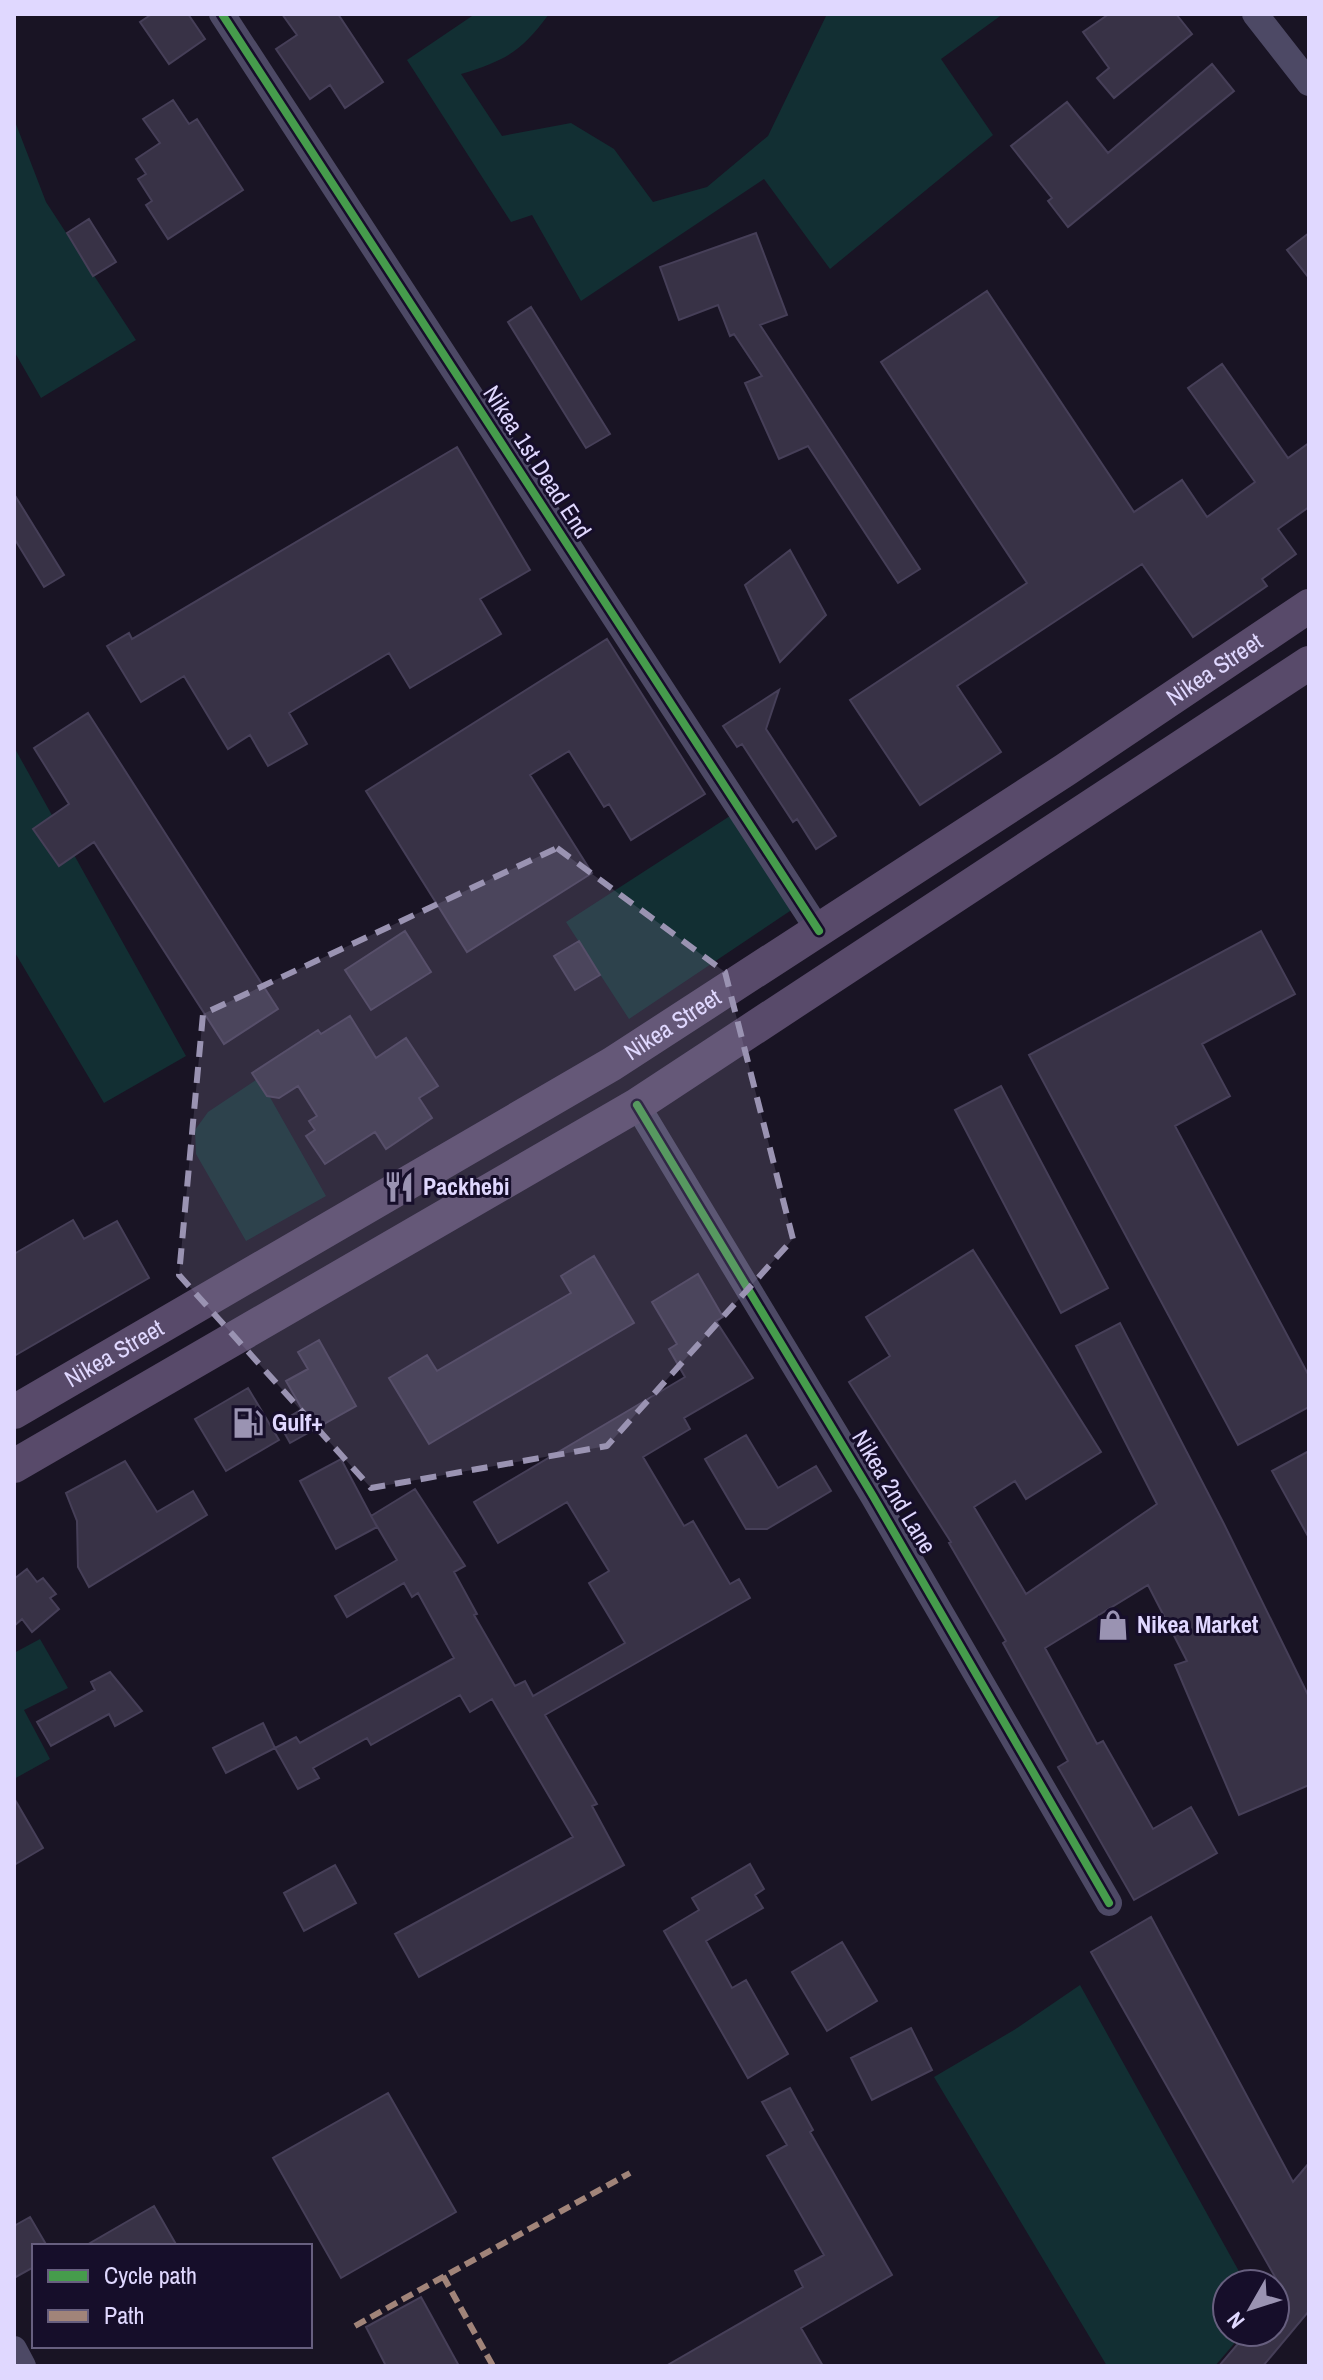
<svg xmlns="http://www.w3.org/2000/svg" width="1323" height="2380" viewBox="0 0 1323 2380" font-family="'Archivo Narrow',sans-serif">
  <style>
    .green { fill: #122f33 }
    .building { fill: #383246; stroke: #463f58; stroke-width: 2 }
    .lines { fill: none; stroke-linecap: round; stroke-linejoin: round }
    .minor { stroke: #4d4965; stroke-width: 26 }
    .major { stroke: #584a6a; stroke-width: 34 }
    .quiet { stroke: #a18479; stroke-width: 6; stroke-dasharray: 12 6; stroke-linecap: butt }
    .cycleway-casing { stroke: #160e2a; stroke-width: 13 }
    .cycleway { stroke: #469c4c; stroke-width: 8 }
    .marked { fill: #9a93b2; fill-opacity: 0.2; stroke: #9a93b2; stroke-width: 6; stroke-dasharray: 16 10; stroke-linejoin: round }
    .labels { text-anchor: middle; stroke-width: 6; stroke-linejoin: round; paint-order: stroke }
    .street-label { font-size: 24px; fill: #e0d8ff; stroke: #160e2a }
    .poi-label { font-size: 24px; font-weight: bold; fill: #e0d8ff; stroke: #160e2a; text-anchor: start }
  </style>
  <rect width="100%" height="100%" fill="#191424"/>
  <path class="green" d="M475 14H549C521 52 506 60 461 74L502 136 571 123 614 149 653 202 707 187 768 136 827 14H1003L941 59 993 135 830 269 764 179 581 301 532 215 511 222 407 60Z
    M14 119 46 202 136 340 41 398 14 351Z
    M14 747 186 1056 104 1103 14 951Z
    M733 814 793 909 629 1019 566 922Z
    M259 1078 326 1196 246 1241 196 1154 195 1130 208 1112Z
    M40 1639 68 1688 24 1710 50 1759 14 1779V1653Z
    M1080 1985 1246 2284H1227V2332H1244L1215 2366H1107L934 2077 1014 2030Z"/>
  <path class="building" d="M152 14H188L205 39 169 64 140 22Z
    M282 14H338L383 82 345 108 330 85 310 99 276 49 297 35Z
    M1109 14H1176L1192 34 1114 98 1097 78 1109 68 1083 32Z
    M1212 64 1234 91 1068 227 1048 201 1052 198 1011 146 1067 102 1108 153Z
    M173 100 189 124 197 119 243 190 168 239 146 205 152 201 138 179 146 174 136 159 160 143 143 119Z
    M89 219 116 262 93 276 67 233Z
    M756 233 787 315 760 325 920 569 898 583 808 446 779 459 745 383 762 376 734 334 730 336 718 305 679 320 660 267Z
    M1309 233V278L1287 250Z
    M987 291 1134 512 1182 480 1207 517 1255 482 1188 388 1222 364 1288 458 1309 443V507L1278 529 1296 554 1262 579 1267 586 1193 637 1142 564 957 686 1001 752 920 805 850 700 1027 583 881 362Z
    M531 307 610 434 586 448 508 322Z
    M457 447 530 570 480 599 501 634 410 688 389 653 289 713 307 744 268 766 250 735 228 749 184 676 141 702 107 646 129 633 132 639Z
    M14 494 64 575 44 587 14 538Z
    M790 550 826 615 780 662 745 585Z
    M607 639 705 794 631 840 609 804 604 807 569 751 530 775 592 873 467 952 366 791Z
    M779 690 766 729 836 836 816 849 797 819 793 822 742 744 737 747 723 726Z
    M88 713 278 1009 224 1044 94 842 59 866 33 829 69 804 34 748Z
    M405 931 431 972 371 1010 345 970Z
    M1261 931 1295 994 1202 1044 1230 1096 1175 1126 1309 1376V1407L1238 1445 1029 1055Z
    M579 941 600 975 575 990 554 956Z
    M350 1016 376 1058 406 1038 438 1086 419 1098 432 1118 386 1149 375 1132 325 1164 306 1136 315 1130 309 1121 317 1116 298 1086 279 1098 267 1096 252 1073 318 1030 321 1034Z
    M1001 1086 1108 1288 1061 1313 955 1110Z
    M73 1220 84 1239 117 1221 149 1278 14 1356V1254Z
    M973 1250 1101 1452 1026 1499 1015 1481 974 1507 1026 1594 1157 1504 1076 1346 1120 1323 1224 1524 1309 1697V1785L1239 1815 1175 1665 1187 1661 1148 1585 1045 1648 1097 1744 1103 1741 1153 1829 1191 1807 1217 1853 1134 1900 1058 1767 1068 1761 1003 1643 1006 1641 949 1543 951 1542 849 1382 890 1356 866 1317Z
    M594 1256 634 1323 429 1444 389 1378 427 1355 437 1371 571 1293 561 1276Z
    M698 1274 723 1317 716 1321 753 1378 684 1418 690 1429 643 1457 684 1526 693 1521 730 1584 739 1579 750 1598 545 1715 597 1804 592 1806 624 1865 419 1977 395 1934 573 1837 492 1699 470 1712 460 1695 371 1745 367 1738 313 1768 319 1778 298 1789 275 1748 296 1737 300 1743 454 1658 418 1593 412 1597 404 1583 347 1617 335 1596 397 1560 371 1516 415 1489 465 1566 454 1572 477 1614 474 1615 515 1686 525 1681 533 1696 625 1643 589 1583 609 1571 567 1502 498 1543 474 1502 685 1377 669 1349 677 1344 652 1302Z
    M319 1340 356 1406 290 1443 279 1423 302 1409 286 1381 308 1369 298 1352Z
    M248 1388 279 1440 226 1471 195 1419Z
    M746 1435 778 1488 816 1466 831 1491 767 1529H746L705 1459Z
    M1309 1451V1538L1272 1471Z
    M341 1459 377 1527 336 1549 300 1481Z
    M125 1461 157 1512 193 1491 207 1515 89 1587 78 1567 77 1521 66 1493Z
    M27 1569 37 1582 43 1578 56 1594 50 1598 59 1609 32 1632 22 1619 14 1626V1579Z
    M110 1672 142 1711 115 1726 109 1714 51 1746 37 1722 95 1690 91 1682Z
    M263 1723 275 1748 226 1773 213 1748Z
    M14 1798 43 1848 14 1865Z
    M750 1864 764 1889 755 1895 763 1908 706 1941 732 1988 746 1980 788 2054 748 2078 664 1931 699 1910 692 1898Z
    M335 1865 356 1903 304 1931 284 1893Z
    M1151 1917 1293 2182 1309 2163V2311L1263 2366H1219L1248 2332H1275V2300L1283 2291 1091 1952Z
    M842 1942 877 2001 827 2031 792 1972Z
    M911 2028 932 2070 872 2100 851 2058Z
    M790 2088 813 2130 810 2132 892 2275 801 2328 823 2366H666L803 2287 795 2271 824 2255 767 2156 787 2145 762 2102Z
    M388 2093 456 2212 341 2278 273 2158Z
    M154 2206 177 2246H85Z
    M30 2217 47 2246H34V2267L14 2278V2226Z
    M421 2297 459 2366H386L366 2327Z"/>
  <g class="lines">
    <path class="minor" d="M222 14 819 931
      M1255 14 1309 83
      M637 1105 873 1496 1109 1903
      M14 2349 23 2366"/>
    <g class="major">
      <path id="s1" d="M14 1412 612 1064 1065 770 1309 606"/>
      <path d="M14 1466 637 1105 1309 663"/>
    </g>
    <path class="quiet" d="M443 2276 493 2366
      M355 2326 630 2173"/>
    <defs>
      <path id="cycleway" d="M222 14 819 931
        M637 1105 873 1496 1109 1903"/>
    </defs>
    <use href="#cycleway" class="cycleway-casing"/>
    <use href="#cycleway" class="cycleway"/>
  </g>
  <path class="marked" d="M557 848 725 972 793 1239 607 1446 371 1488 179 1275 203 1014Z"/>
  <defs>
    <symbol id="restaurant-bare" viewBox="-9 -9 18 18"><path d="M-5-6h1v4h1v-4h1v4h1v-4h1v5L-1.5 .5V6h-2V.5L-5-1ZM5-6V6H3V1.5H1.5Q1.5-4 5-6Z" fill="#9a93b2" stroke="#160e2a" stroke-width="2.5" paint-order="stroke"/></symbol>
    <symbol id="fuel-bare" viewBox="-9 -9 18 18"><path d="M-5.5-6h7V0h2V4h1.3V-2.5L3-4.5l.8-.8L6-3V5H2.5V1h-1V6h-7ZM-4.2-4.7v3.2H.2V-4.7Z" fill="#9a93b2" stroke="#160e2a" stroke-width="2.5" paint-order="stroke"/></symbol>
    <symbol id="shop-bare" viewBox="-9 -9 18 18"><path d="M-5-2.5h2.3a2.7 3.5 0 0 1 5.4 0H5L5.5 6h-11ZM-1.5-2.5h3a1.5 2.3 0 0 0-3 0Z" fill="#9a93b2" stroke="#160e2a" stroke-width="2.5" paint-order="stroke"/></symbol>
  </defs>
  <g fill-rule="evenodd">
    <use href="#restaurant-bare" x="377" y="1165" width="44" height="44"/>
    <use href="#fuel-bare" x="226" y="1401" width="44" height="44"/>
    <use href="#shop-bare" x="1091" y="1603" width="44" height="44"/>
  </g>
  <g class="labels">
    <g class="street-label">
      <text transform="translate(537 462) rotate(57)" y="8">Nikea 1st Dead End</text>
      <text dy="8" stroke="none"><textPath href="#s1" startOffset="1412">Nikea Street</textPath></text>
      <text dy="8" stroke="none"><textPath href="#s1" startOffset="764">Nikea Street</textPath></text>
      <text dy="8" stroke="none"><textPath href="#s1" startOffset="116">Nikea Street</textPath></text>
      <text transform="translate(894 1492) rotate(59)" y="8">Nikea 2nd Lane</text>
    </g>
    <g class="poi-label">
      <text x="423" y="1195">Packhebi</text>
      <text x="272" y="1431">Gulf+</text>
      <text x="1137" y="1633">Nikea Market</text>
    </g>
  </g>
  <rect width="1323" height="2380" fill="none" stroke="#e0d8ff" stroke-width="32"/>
  <rect x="32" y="2244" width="280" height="104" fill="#160e2a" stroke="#675f7f" stroke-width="2"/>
  <rect x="48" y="2270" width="40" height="12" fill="#469c4c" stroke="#675f7f" stroke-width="2"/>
  <text x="104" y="2284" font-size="24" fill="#e0d8ff">Cycle path</text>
  <rect x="48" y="2310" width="40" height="12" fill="#a18479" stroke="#675f7f" stroke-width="2"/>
  <text x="104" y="2324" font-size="24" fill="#e0d8ff">Path</text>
  <g transform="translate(1251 2308) rotate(231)"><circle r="38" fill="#160e2a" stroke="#675f7f" stroke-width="2"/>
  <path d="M0-6L14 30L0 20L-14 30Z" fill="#9a93b2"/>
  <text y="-12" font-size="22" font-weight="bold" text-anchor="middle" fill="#e0d8ff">N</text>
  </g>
</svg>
